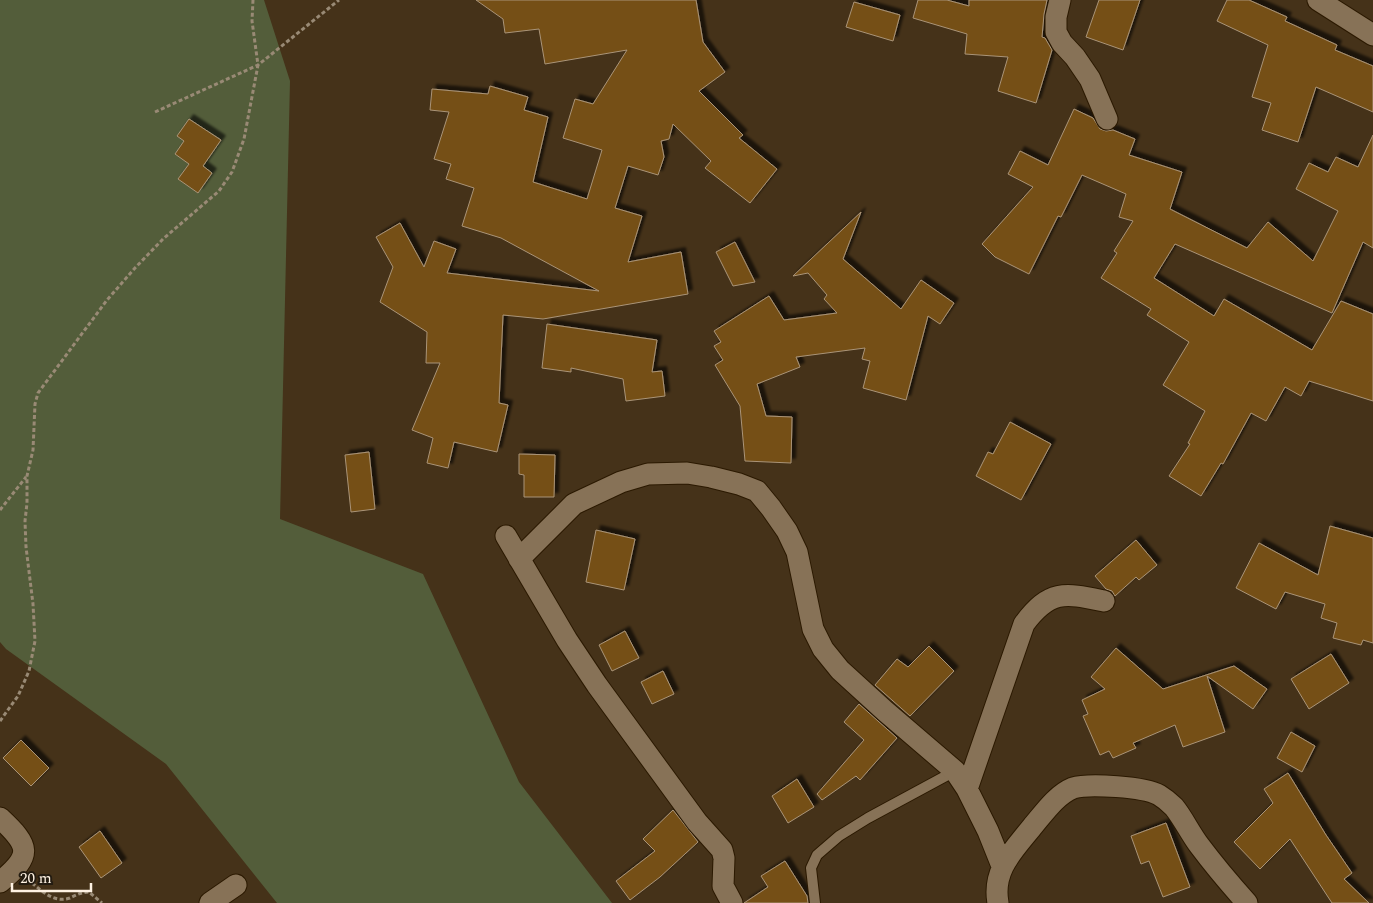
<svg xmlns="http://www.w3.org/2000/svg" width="1373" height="903" viewBox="0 0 1373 903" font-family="Spectral,serif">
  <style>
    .green { fill: #535d3a }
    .building { fill: #754f15; stroke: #aa9478; filter: url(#shadow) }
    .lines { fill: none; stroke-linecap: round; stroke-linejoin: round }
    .service-casing { stroke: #2b1901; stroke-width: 12 }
    .minor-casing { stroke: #2b1901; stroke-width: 23 }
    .path { stroke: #998a75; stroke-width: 3; stroke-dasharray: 4 2.5; stroke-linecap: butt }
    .service { stroke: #877257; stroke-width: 10 }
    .minor { stroke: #877257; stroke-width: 21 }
  </style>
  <defs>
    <filter id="shadow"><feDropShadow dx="4.5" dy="-4.5" stdDeviation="1" flood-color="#0009"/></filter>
  </defs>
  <rect width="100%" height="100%" fill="#453219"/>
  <path class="green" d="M0 0H264L290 81 280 519 423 574 519 782 612 903H277L166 764 6 649 0 642Z"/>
  <path class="building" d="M476 0H696L703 42 725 72 699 91 743 135 739 138 777 169 750 203 705 168 711 161 673 124 669 139 661 141 664 157 658 175 628 166 615 208 642 216 628 262 681 252 688 294 543 319 503 315 499 403 508 405 497 452 454 442 448 468 427 463 433 438 412 430 440 363H426L427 332 380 302 393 267 376 237 400 223 424 267 434 241 456 249 447 273 599 291 501 238 462 226 474 188 446 179 451 164 434 159 449 112 430 110 432 89 488 94 490 86 528 97 524 110 548 117 533 182 587 199 602 150 563 138 575 99 593 104 627 50 545 64 539 29 505 33 503 19Z
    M918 0H947L969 6V0H1047L1044 14 1042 37 1045 38 1052 50 1036 103 998 91 1008 57 965 54 967 34 913 18Z
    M1099 0H1140L1123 50 1086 37Z
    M1227 0H1249L1287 17 1285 21 1337 45 1335 50 1373 66V112L1316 87 1298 142 1262 130 1271 103 1252 97 1268 45 1217 21Z
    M854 2 900 15 893 41 846 27Z
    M1074 109 1093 118 1100 129 1106 131 1113 130 1135 139 1129 155 1182 172 1170 209 1247 248 1268 222 1313 261 1338 211 1296 189 1309 163 1328 172 1336 157 1358 167 1373 135V248L1363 242 1332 313 1175 244 1154 278 1214 316 1224 299 1312 350 1341 301 1373 314V401L1309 381 1301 396 1285 387 1266 421 1251 413 1223 464 1221 463 1201 496 1169 476 1190 444 1188 443 1205 411 1163 385 1189 342 1147 315 1151 309 1101 278 1117 253 1114 251 1133 221 1119 217 1126 194 1082 175 1061 217 1058 216 1029 274 995 257 982 244 1033 187 1008 174 1020 151 1048 165Z
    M189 119 221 140 203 166 212 173 198 193 178 179 189 164 175 154 184 141 177 136Z
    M861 212 843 259 901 309 921 280 954 303 940 324 928 316 906 400 863 388 870 361 862 359 865 348 796 357 800 367 757 384 766 416 792 417 791 463 745 461 740 406 715 365 723 360 714 346 721 342 714 331 769 296 784 320 837 313 824 299 827 295 808 273 793 276Z
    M735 242 755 282 733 286 716 252Z
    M547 324 657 340 652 372 662 371 665 396 626 401 623 379 571 368V372L542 368Z
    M1010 422 1051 444 1021 500 976 476 988 452 993 454Z
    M369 452 375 509 351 512 345 455Z
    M519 454 555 455 554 497H524V475L519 474Z
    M1330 526 1373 538V643L1363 640 1361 645 1333 638 1337 623 1321 618 1325 604 1285 592 1276 609 1236 588 1259 543 1318 575Z
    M596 530 635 539 624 590 586 582Z
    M1136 540 1157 565 1139 580 1136 577 1115 596 1112 591 1106 589 1095 576Z
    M625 631 639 658 612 671 599 645Z
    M929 646 954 671 910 716 875 685 897 659 908 667Z
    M1116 648 1163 689 1234 666 1267 689 1253 709 1207 676 1225 732 1183 747 1175 725 1133 743 1136 748 1113 758 1109 751 1100 755 1083 716 1088 714 1082 700 1105 689 1091 677Z
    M1331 654 1349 683 1309 709 1291 679Z
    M663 671 674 694 652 704 641 682Z
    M859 704 897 738 860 780 856 776 822 800 817 794 864 740 844 722Z
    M1291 732 1315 746 1302 772 1277 758Z
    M21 740 49 768 31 786 3 758Z
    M1288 773 1326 835 1352 873 1344 879 1369 903H1332L1290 839 1260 869 1234 842 1273 803 1264 789Z
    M797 779 814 807 788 823 772 796Z
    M673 810 698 842 660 877 630 900 616 881 655 851 643 839Z
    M1166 823 1190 887 1163 897 1149 861 1141 864 1131 836Z
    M100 831 122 863 101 878 79 847Z
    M785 861 807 896 808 903H744L768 887 761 876Z"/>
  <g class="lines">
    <defs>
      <path id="service" d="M815 903 811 868 817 855 839 836 868 818 955 771"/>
      <path id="minor" d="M1060 0 1056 17V32L1062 43 1075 57 1090 79 1107 119
        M1318 0 1373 35
        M506 536 567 640 597 685 697 822 722 850 724 858 723 886 732 903
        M519 559 574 504 621 482 648 474 687 473 711 477 739 484 757 491 771 508 787 531 797 552 813 629 823 649 840 670 885 711 955 771 967 789 988 831 1002 866
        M967 789 1024 624C1050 589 1065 593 1104 601
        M0 818C30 846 33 855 0 882
        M210 903 236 885
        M998 903C992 870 1013 851 1032 827 1044 813 1056 795 1073 788 1089 783 1145 787 1159 795 1164 798 1170 803 1174 807 1183 818 1190 833 1199 845 1214 865 1230 884 1247 903"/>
    </defs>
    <use href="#service" class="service-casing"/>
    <use href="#minor" class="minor-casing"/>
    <path class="path" d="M155 112 258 65 339 0
      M0 510 26 477
      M0 721 18 696 29 671 35 641 33 604 26 547 25 521 27 503V476L33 450 35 404 38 393 107 300 135 268 163 239 219 191 232 172 244 139 258 65 252 21 253 0
      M32 883C44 893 55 903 70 898 76 895 82 892 89 892L102 903"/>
    <use href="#service" class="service"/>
    <use href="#minor" class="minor"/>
  </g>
  <path d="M12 883v8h79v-8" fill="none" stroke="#fef2e3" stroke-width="2.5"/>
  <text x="20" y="883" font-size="15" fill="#fef2e3" stroke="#241c11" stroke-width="4" paint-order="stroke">20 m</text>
</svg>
